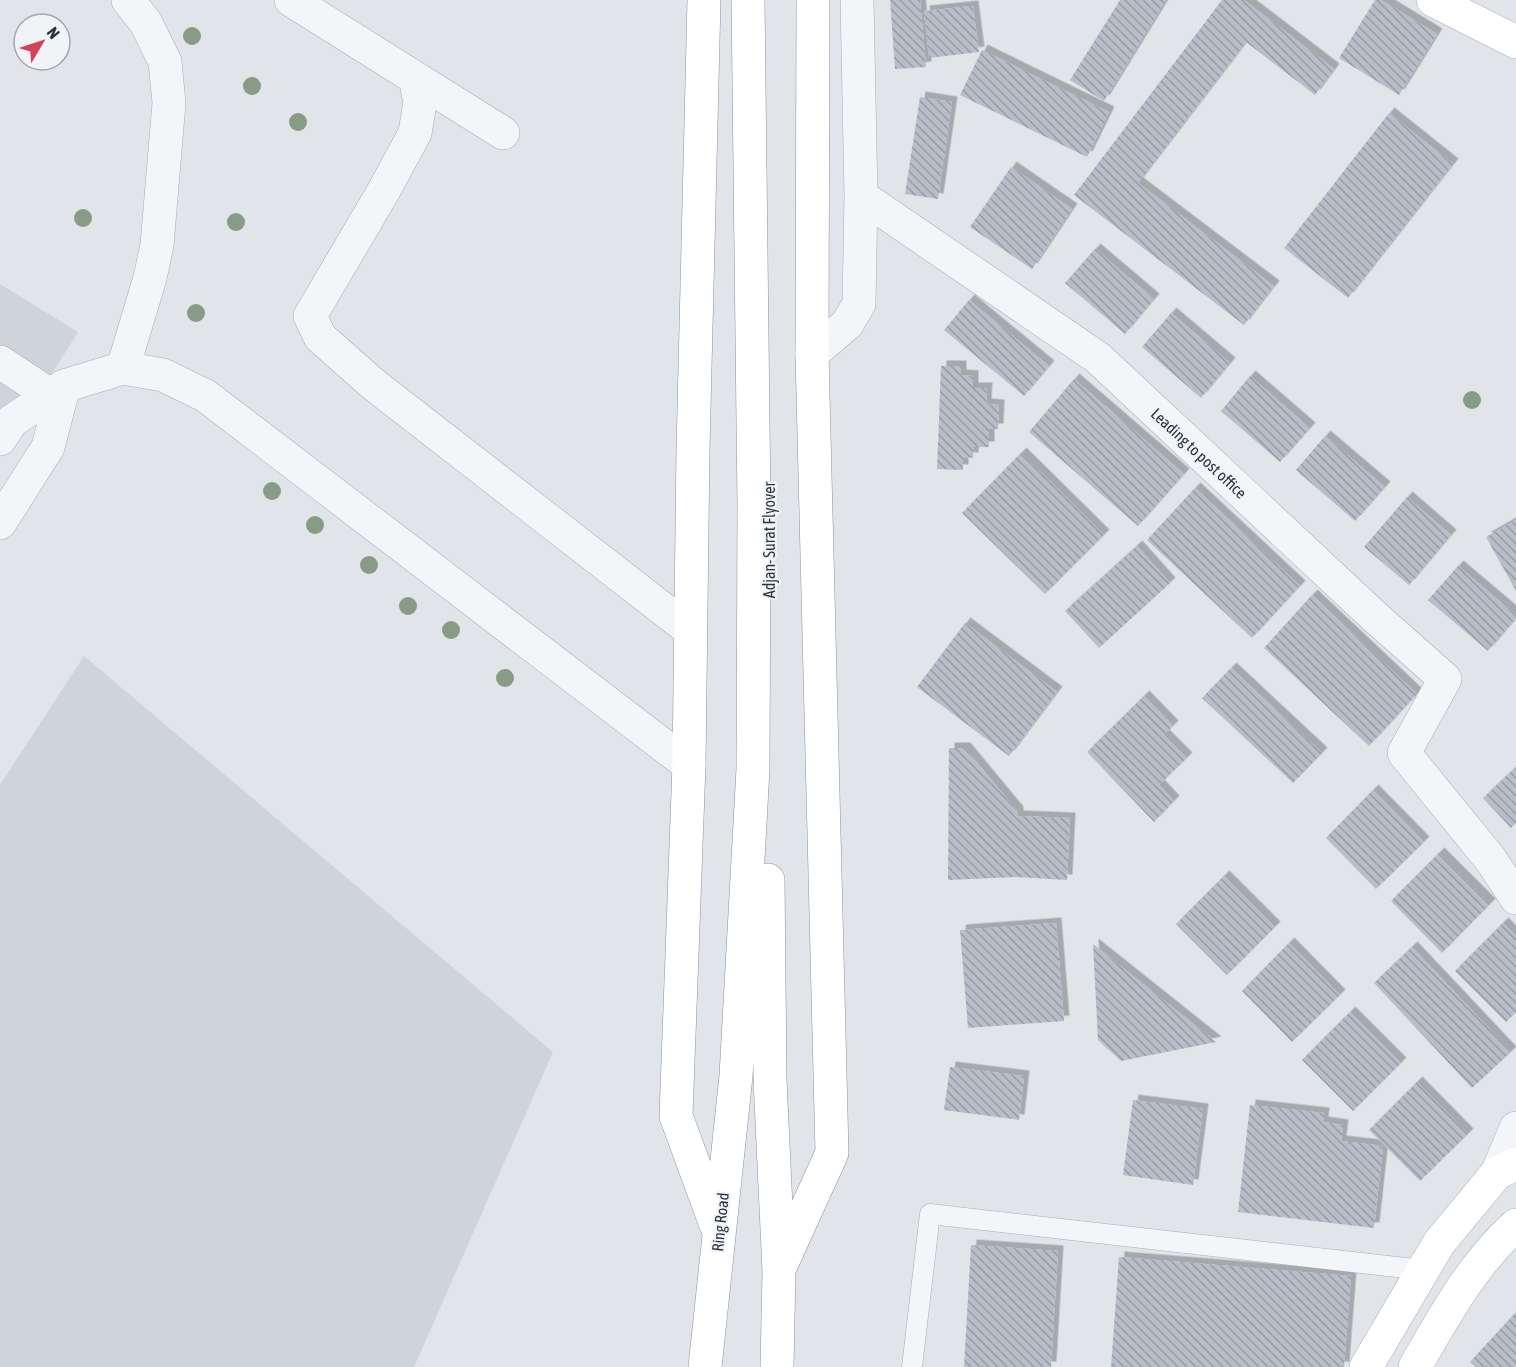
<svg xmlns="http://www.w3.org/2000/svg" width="1516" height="1367" viewBox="0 0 1516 1367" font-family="'Asap Condensed',sans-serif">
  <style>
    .built { fill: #cfd4dc }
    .building { fill: url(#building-back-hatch); filter: url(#shadow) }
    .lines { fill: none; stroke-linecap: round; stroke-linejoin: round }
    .lane-casing { stroke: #a6acb5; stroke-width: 21 }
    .street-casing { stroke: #a6acb5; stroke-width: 34 }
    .secondary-casing { stroke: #a6acb5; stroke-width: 34 }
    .highway-casing { stroke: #8792a2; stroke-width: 34 }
    .lane { stroke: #f4f5f8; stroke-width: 20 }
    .street { stroke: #f4f5f8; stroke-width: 33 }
    .secondary { stroke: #fff; stroke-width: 33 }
    .highway { stroke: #fff; stroke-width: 33 }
    .tree { fill: #879b86 }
    .labels { text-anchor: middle; stroke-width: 4.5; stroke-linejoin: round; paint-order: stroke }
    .street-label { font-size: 16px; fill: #283243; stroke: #f1f4f7 }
  </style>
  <defs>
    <pattern id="building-back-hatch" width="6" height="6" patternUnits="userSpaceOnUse" patternTransform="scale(1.5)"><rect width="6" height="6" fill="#b8bec8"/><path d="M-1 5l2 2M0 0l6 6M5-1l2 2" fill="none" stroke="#969ba4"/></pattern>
    <filter id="shadow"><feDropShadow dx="5.5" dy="-5.5" stdDeviation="0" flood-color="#0004"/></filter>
  </defs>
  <rect width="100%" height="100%" fill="#e1e5ea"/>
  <path class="built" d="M0 284 78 332 0 457Z
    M84 656 553 1052 414 1367H0V785Z"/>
  <path class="building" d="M890 0H920L926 67 895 69Z
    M1120 0H1166L1104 101 1070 80Z
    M1222 0H1244L1334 69 1315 95 1246 42 1138 183 1274 286 1244 325 1074 195Z
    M1375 0H1381L1437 34 1399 95 1339 58Z
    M973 6 979 52 929 58 924 11Z
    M982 50 1109 112 1087 157 960 95Z
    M920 97 952 102 938 199 905 194Z
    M1389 113 1453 164 1348 298 1284 248Z
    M1011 167 1072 209 1032 269 970 227Z
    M1095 249 1154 299 1125 334 1065 283Z
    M969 300 1049 366 1024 396 944 330Z
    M1171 313 1230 363 1201 398 1142 347Z
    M941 366H961V375L973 376V388H987L986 404 999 405 998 429H989V447H974L973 458 963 457V470L937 469Z
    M1250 376 1310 428 1280 462 1221 411Z
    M1074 379 1184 474 1138 526 1029 432Z
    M1325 436 1385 487 1355 521 1296 470Z
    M1021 453 1104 535 1045 594 962 513Z
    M1195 488 1300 586 1252 638 1147 540Z
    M1407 497 1451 535 1409 585 1364 547Z
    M1516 520V591L1486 537Z
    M1137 546 1170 583 1099 648 1065 611Z
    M1458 566 1516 615V618L1488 651 1428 600Z
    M1312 595 1417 694 1369 746 1264 648Z
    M965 623 1057 692 1009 756 917 687Z
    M1231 668 1322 753 1293 783 1202 698Z
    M1144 696 1173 726 1164 735 1187 758 1159 785 1174 801 1154 822 1087 752Z
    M949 748H965L1018 812V816L1070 818 1067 880 1016 877 948 880Z
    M1516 767V823L1511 828 1483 798Z
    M1373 790 1424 842 1376 889 1326 838Z
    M1439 853 1490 904 1442 953 1391 901Z
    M1224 876 1275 927 1227 975 1176 924Z
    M1056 923 1064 1021 968 1028 960 930Z
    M1503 923 1516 936V1012L1506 1022 1455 971Z
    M1289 943 1340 995 1292 1042 1242 991Z
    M1093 944 1216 1042 1121 1061 1098 1040Z
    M1412 947 1511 1052 1472 1088 1374 983Z
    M1350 1012 1401 1063 1353 1111 1302 1060Z
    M950 1067 1024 1076 1019 1120 944 1110Z
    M1417 1082 1468 1134 1420 1181 1369 1130Z
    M1133 1100 1203 1109 1193 1185 1123 1175Z
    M1250 1105 1324 1113 1323 1122 1343 1125 1341 1141 1383 1146 1374 1228 1238 1212Z
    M971 1245 1058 1251 1051 1367H964Z
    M1119 1257 1351 1276 1344 1367H1111Z
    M1516 1312V1367H1476L1470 1362Z"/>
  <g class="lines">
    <defs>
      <path id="lane" d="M912 1367 930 1214 1423 1270"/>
      <path id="street" d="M291 0 503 133
        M857 0 861 196
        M415 78 420 102 415 133 383 192 310 316 320 337 373 384 690 630
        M812 354 847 324 859 304 861 196 1098 358 1375 617 1445 679 1404 753 1491 860 1516 898
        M0 362 50 395
        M123 368 150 278 157 245 169 103 165 62 146 23 128 0
        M0 439 12 421 64 386 123 368 163 375 206 396 689 765
        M0 523 48 447 64 386
        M1497 1173 1516 1128"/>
      <path id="secondary" d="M1433 0 1516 42
        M1366 1367 1439 1243 1497 1173 1516 1164
        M1415 1367C1443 1318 1473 1263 1516 1225"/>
      <path id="highway" d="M704 0 693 450 689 765 676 1116 716 1225
        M768 880 770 1080 779 1271 777 1367
        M781 1265 832 1153 812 354 813 0
        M705 1367 736 1076 753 769 754 506 748 0"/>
    </defs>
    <use href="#lane" class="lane-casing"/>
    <use href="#street" class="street-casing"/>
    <use href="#secondary" class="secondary-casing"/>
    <use href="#highway" class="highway-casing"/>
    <use href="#lane" class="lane"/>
    <use href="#street" class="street"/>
    <use href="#secondary" class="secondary"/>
    <use href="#highway" class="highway"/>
  </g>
  <g class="tree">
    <circle cx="192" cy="36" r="9"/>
    <circle cx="252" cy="86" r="9"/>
    <circle cx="298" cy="122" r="9"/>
    <circle cx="83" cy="218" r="9"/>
    <circle cx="236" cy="222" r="9"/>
    <circle cx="196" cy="313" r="9"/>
    <circle cx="1472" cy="400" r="9"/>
    <circle cx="272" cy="491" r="9"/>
    <circle cx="315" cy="525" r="9"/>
    <circle cx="369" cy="565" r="9"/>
    <circle cx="408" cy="606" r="9"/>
    <circle cx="451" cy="630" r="9"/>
    <circle cx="505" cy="678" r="9"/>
  </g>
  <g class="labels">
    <g class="street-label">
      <text transform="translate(1199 453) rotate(43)" y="6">Leading to post office</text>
      <text transform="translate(769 540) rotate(-90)" y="6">Adjan- Surat Flyover</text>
      <text transform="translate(720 1222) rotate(-84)" y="6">Ring Road</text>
    </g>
  </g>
  <g transform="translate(42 42) rotate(51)"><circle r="28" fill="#f1f4f7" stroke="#a1a6af" stroke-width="1.5"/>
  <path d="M0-4.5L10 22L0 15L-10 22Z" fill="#d44158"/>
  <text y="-9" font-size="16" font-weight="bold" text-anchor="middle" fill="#283243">N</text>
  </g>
</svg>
